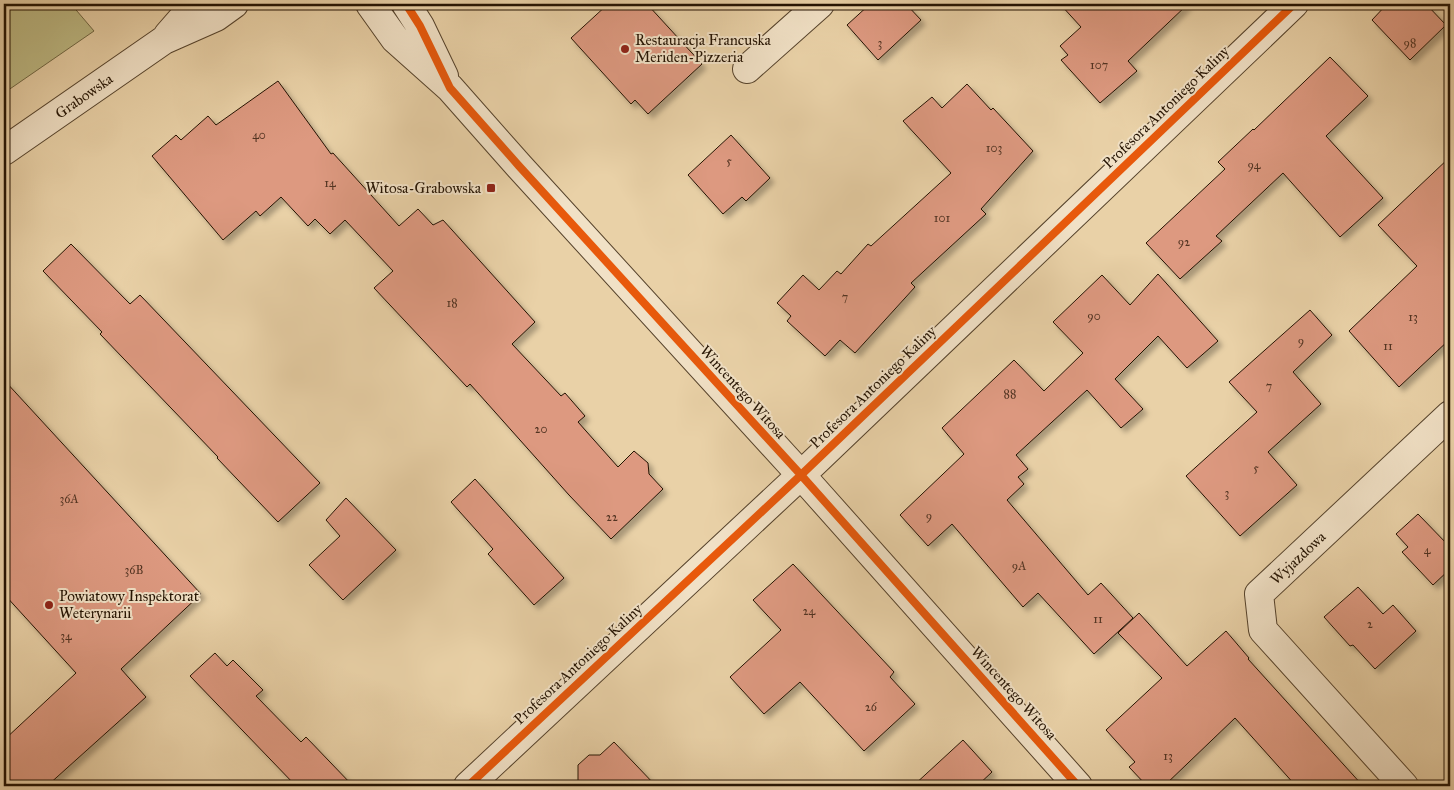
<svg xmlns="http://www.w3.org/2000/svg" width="1454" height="790" viewBox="0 0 1454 790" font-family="'IM FELL Great Primer',serif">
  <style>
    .green { fill: #bdb983; stroke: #706642 }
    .building { fill: #dd9980; stroke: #241302; filter: url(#shadow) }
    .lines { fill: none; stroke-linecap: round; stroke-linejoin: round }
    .minor-casing { stroke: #55422b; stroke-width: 30 }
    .minor { stroke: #f1e1c6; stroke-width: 28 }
    .cycleway-casing { stroke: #f1e1c6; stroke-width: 11 }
    .cycleway { stroke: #e8590c; stroke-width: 8 }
    .poi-dot { fill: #8f2418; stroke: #f1e1c6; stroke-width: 2 }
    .labels { text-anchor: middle; stroke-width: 4; stroke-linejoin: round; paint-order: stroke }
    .number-label { font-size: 12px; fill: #523422 }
    .poi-label { font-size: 15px; fill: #241302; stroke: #f1e1c6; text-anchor: start }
    .street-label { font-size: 15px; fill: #241302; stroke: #f1e1c6 }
  </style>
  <defs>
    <filter id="shadow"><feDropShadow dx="4.5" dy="4.5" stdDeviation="2.5" flood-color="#0004"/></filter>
  </defs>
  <rect width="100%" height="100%" fill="#e9d1a7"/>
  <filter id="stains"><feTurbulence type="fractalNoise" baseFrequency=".004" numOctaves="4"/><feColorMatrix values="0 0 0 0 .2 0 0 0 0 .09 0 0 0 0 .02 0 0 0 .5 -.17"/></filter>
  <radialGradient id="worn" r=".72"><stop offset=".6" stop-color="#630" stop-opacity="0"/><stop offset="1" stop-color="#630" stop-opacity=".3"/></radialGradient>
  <path class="green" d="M4 4H71L94 31 4 93Z"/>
  <path class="building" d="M608 4H647L702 64 648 114 635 100 631 104 571 38Z
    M870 4H906L921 20 878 60 847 25Z
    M1060 4H1188L1128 61 1137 71 1100 103 1061 60 1068 55 1060 46 1081 27Z
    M1387 4H1426L1446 25 1410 60 1372 20Z
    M1330 57 1368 96 1326 136 1383 198 1340 237 1283 173 1216 236 1222 241 1180 279 1146 243 1225 169 1218 162 1253 129 1254 130Z
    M278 81 331 154 333 153 399 226 418 209 433 225 443 220 535 322 512 344 561 396 565 393 585 416 578 422 618 467 634 451 648 463 649 474 663 489 611 539 569 495 470 384 467 387 374 288 393 271 345 220 330 234 315 219 308 226 281 197 260 216 256 211 223 240 152 156 176 135 181 140 208 116 216 125Z
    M967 84 991 110 993 108 1033 151 981 209 986 214 911 283 915 287 855 353 840 340 825 356 787 321 791 316 777 303 803 275 819 290 837 271 841 274 868 244 871 246 951 173 903 121 932 97 942 108Z
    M731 135 770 178 746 201 742 197 723 214 688 175Z
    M1450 157V339L1399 387 1349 331 1417 266 1378 225Z
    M71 244 130 304 140 295 320 483 278 522 217 458 218 457 100 334 102 332 43 271Z
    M1158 274 1218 341 1187 368 1158 336 1115 379 1143 409 1121 428 1087 390 1016 455 1028 469 1018 477 1024 484 1007 500 1088 595 1101 583 1133 618 1094 654 1038 593 1023 607 952 524 928 546 900 515 964 454 942 428 1014 360 1044 391 1083 353 1053 322 1102 275 1130 305Z
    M1310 310 1332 335 1293 372 1321 404 1268 452 1297 485 1240 536 1186 476 1257 412 1229 382Z
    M4 380 201 594 121 669 146 697 47 786H4V740L76 673 4 594Z
    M475 479 564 578 534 605 488 554 493 549 451 502Z
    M346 498 396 550 343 600 309 565 340 536 326 520Z
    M1418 514 1450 547V569L1433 585 1402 552 1408 547 1396 534Z
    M793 564 894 672 890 677 915 704 864 751 800 682 764 714 730 677 781 630 753 600Z
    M1358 587 1383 614 1393 605 1416 631 1375 669 1353 645 1350 646 1324 617Z
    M1139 613 1187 666 1226 631 1249 658 1248 659 1363 786H1296L1235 718 1164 786H1147L1129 767 1135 762 1106 730 1162 678 1118 633Z
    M215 653 227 666 233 660 263 690 256 696 301 742 306 737 353 786H296L190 676Z
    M963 740 992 772 977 786H913Z
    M614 742 656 786H578V765L589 755H600Z"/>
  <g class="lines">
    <defs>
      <path id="minor" d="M370 4 395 39 450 88 519 166 801 475 1078 786
        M406 4 420 26 444 76
        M168 35 195 4
        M747 69 820 4
        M4 151 164 40 216 17 234 4
        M468 786 801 475 1294 4
        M1404 786 1263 630 1259 594 1450 415"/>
    </defs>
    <use href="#minor" class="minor-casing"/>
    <use href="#minor" class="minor"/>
    <defs>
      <path id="cycleway" d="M406 4 420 26 450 88 519 166 801 475 1078 786
        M468 786 801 475 1294 4"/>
    </defs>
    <use href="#cycleway" class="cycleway-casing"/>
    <use href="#cycleway" class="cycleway"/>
  </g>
  <g class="poi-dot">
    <circle cx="625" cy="49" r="5"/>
    <rect x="486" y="183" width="10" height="10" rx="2.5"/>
    <circle cx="49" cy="605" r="5"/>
  </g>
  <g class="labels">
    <g class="number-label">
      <text x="880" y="47">3</text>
      <text x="1410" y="47">98</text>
      <text x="1099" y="69">107</text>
      <text x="259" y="139">40</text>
      <text x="994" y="152">103</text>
      <text x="729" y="165">5</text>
      <text x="1254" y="169">94</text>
      <text x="330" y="187">14</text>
      <text x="942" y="222">101</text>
      <text x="1184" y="246">92</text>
      <text x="845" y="301">7</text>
      <text x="452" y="307">18</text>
      <text x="1094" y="320">90</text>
      <text x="1413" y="321">13</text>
      <text x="1301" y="345">9</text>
      <text x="1388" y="350">11</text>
      <text x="1269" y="390">7</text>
      <text x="1010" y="398">88</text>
      <text x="541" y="433">20</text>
      <text x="1256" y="472">5</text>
      <text x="1227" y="497">3</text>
      <text x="69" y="503">36A</text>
      <text x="929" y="520">9</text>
      <text x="612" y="521">22</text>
      <text x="1427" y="554">4</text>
      <text x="1019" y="570">9A</text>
      <text x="134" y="574">36B</text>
      <text x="809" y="615">24</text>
      <text x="1098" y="623">11</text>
      <text x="1370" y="628">2</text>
      <text x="66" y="640">34</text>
      <text x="871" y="711">26</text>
      <text x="1168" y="760">13</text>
    </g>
    <g class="poi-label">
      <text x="635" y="45">Restauracja Francuska<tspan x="635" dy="17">Meriden-Pizzeria</tspan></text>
      <text x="481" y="193" text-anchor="end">Witosa-Grabowska</text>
      <text x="59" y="601">Powiatowy Inspektorat<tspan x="59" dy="17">Weterynarii</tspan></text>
    </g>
    <g class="street-label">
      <text transform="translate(84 96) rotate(-35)" y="5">Grabowska</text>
      <text transform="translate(1166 107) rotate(-44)" y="5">Profesora Antoniego Kaliny</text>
      <text transform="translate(873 387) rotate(-44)" y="5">Profesora Antoniego Kaliny</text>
      <text transform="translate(743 392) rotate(48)" y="5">Wincentego Witosa</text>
      <text transform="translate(1298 558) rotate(-43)" y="5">Wyjazdowa</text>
      <text transform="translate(578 664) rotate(-43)" y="5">Profesora Antoniego Kaliny</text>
      <text transform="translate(1014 693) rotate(48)" y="5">Wincentego Witosa</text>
    </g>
  </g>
  <rect width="1454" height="790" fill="none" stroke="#e9d1a7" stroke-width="20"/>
  <rect x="5" y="5" width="1444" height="780" fill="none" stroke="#241302" stroke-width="2.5"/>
  <rect x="10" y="10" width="1434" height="770" fill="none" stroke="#241302"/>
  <rect width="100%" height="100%" filter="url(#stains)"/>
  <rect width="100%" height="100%" fill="url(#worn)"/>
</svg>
